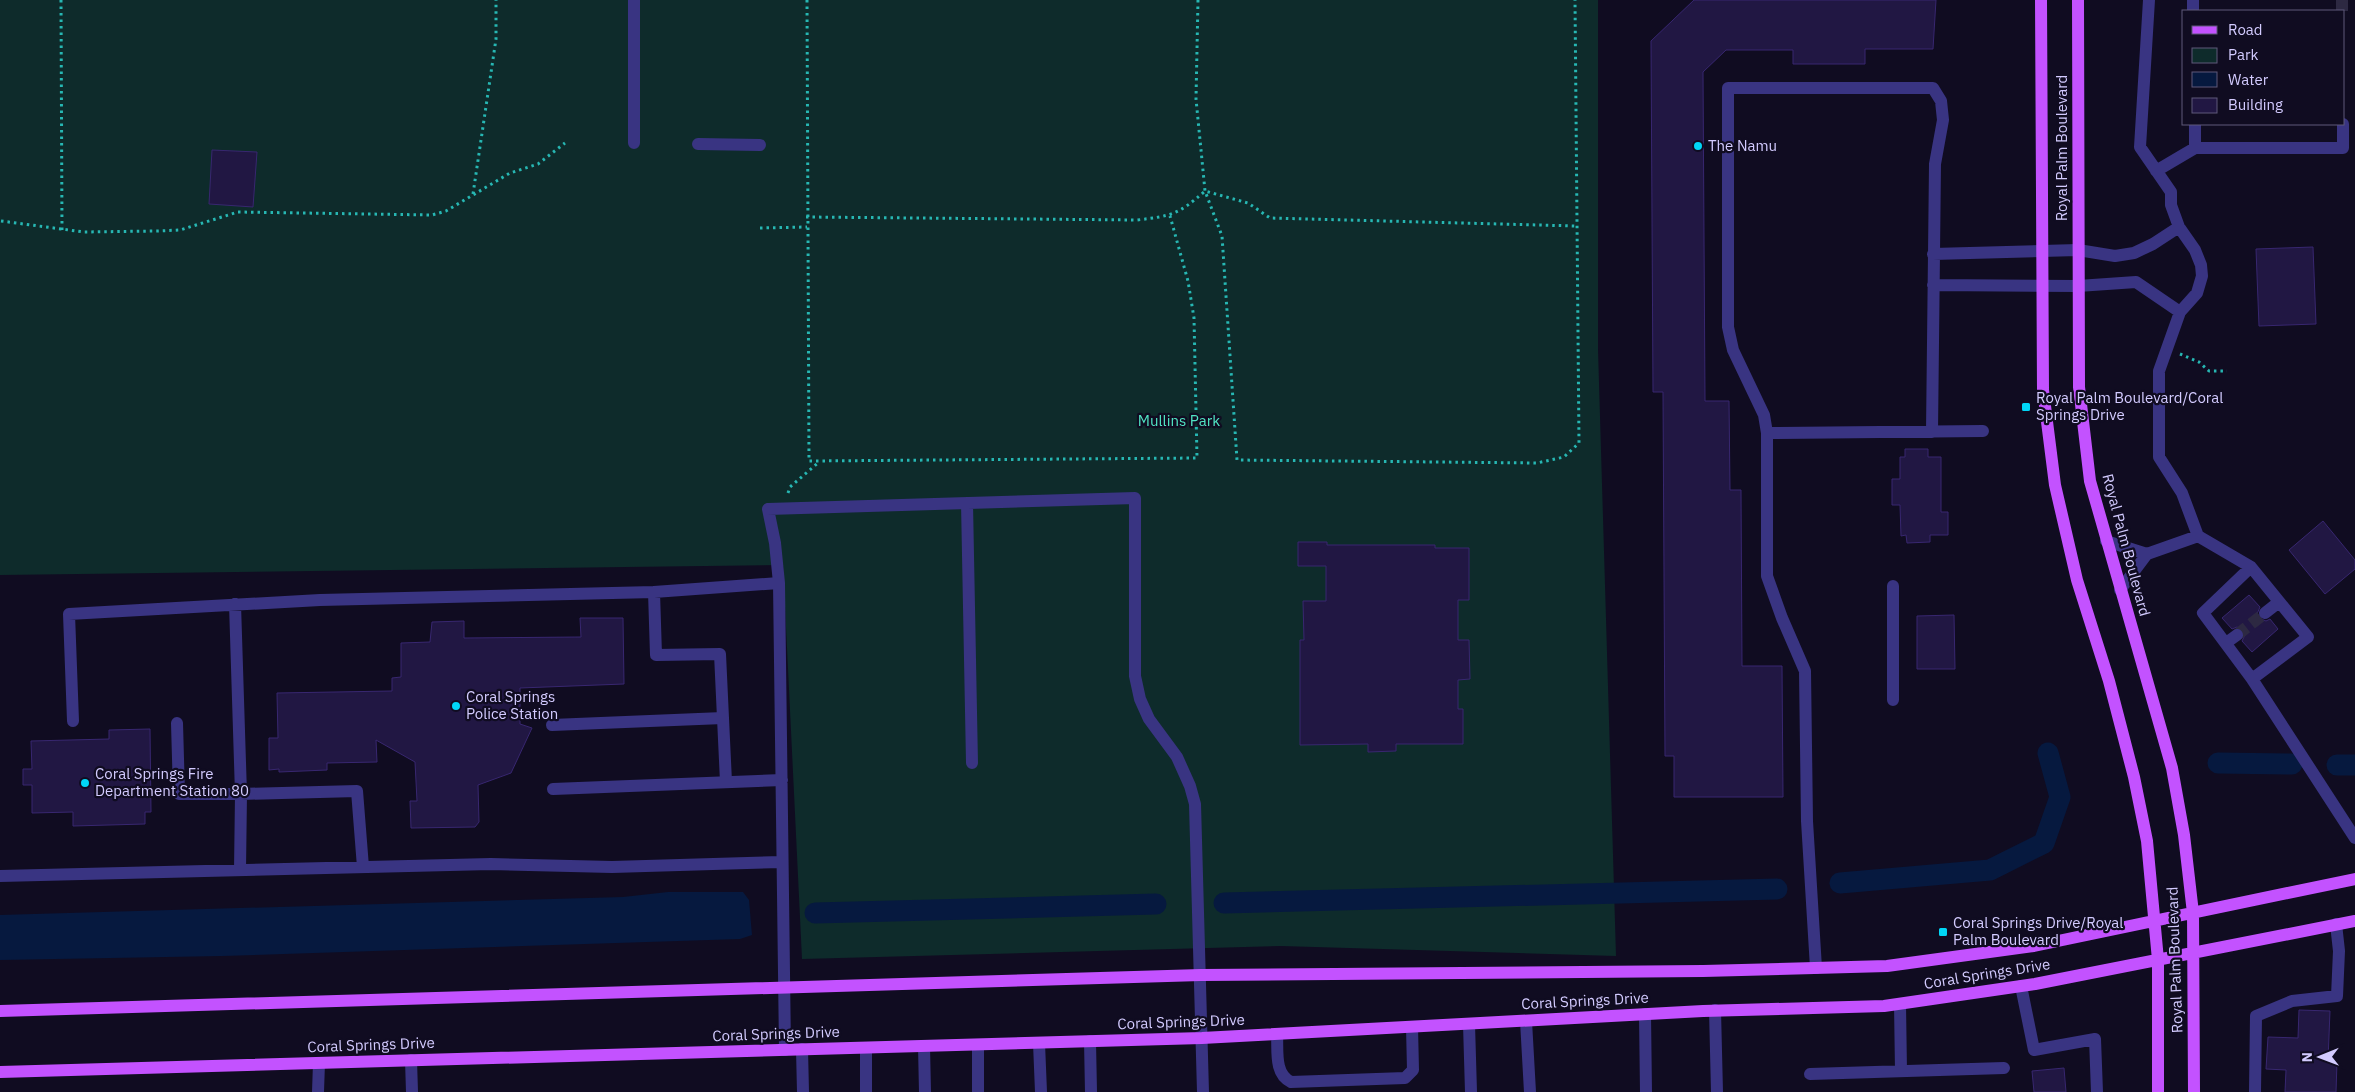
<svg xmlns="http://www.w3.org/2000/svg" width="2355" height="1092" viewBox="0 0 2355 1092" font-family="'IBM Plex Sans',sans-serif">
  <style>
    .green { fill: #0e2b2b }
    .water { fill: #06193f }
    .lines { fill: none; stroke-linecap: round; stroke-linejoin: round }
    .canal { stroke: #06193f; stroke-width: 21 }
    .building { fill: #211743; stroke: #382770 }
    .minor-tunnel { stroke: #2d2942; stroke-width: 12; stroke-dasharray: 12 6; stroke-linecap: butt }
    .path { stroke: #27b7b3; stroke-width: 3; stroke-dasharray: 2.5 4; stroke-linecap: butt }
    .minor { stroke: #393482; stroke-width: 12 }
    .major { stroke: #c352ff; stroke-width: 12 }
    .poi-dot { fill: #00d6f6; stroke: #100c21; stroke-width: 2 }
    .labels { text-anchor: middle; stroke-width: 4.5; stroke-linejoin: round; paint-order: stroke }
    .poi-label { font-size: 15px; fill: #d3cbff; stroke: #100c21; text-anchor: start }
    .street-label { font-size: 15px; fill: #d3cbff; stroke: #100c21 }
    .park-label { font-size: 15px; fill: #51e5c4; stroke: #100c21 }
  </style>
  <rect width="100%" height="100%" fill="#100c21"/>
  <path class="green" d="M0 0H1598V349L1616 956 1281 946 802 959 783 565 0 575Z"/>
  <path class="water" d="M668 892H743L749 900 752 935 740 939 222 956 0 960V915L623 897Z"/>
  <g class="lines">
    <path class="canal" d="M2218 763 2292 764
      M2337 765H2355
      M1840 883 1990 870 2044 843 2060 797 2048 753
      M1224 903 1777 889
      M815 913 1156 904"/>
  </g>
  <path class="building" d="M1694 0H1936L1933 49H1865V64H1793V50H1726L1703 72 1705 401H1729L1730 490H1741L1742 666H1782L1783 797H1674V756H1665L1663 392H1653L1651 41Z
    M212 150 257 152 253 207 209 204Z
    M2313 247 2316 324 2259 326 2256 249Z
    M1905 449H1928V457H1941V512H1948V535H1930V542L1907 543 1906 535 1901 536 1900 505H1892V479H1900V457H1905Z
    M2323 521 2355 560V569L2325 594 2289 550Z
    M1298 542H1327V545H1435V548H1469V600H1458V640H1469L1470 679 1458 680V709H1463V744H1396V751L1368 752V744L1300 745V640H1304L1303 601H1326V566H1298Z
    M2249 595 2260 607 2257 614 2259 618 2266 621 2270 619 2278 629 2252 652 2242 641 2245 635 2243 630 2237 627 2232 629 2222 618Z
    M1954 615 1955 669H1917V616Z
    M580 618H623L624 684 520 688V724L532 728 511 773 478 785 479 822 475 827 411 828 410 801H417L415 762 376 740 377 762 327 763V770L279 772V769L269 770V738H278L277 693 392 691V678L401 677V643L430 642 432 622 464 621V638L581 637Z
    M150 729 151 812H145V824L73 826V812L32 813V785H23V769H32L31 741 109 739V730Z
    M2299 1010 2330 1011 2328 1061 2337 1062 2336 1092H2285L2286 1070 2266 1069 2268 1037 2298 1038Z
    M2064 1068 2066 1092H2034L2032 1071Z"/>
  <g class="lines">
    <path class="minor-tunnel" d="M2342 11V0
      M2237 635 2265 613"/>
    <path class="path" d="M61 0 62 230
      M807 0 809 461 1197 458 1194 318 1188 281 1170 216
      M1198 0 1196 99 1205 191 1222 236 1237 460 1537 463 1564 457 1579 443 1575 0
      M473 194 496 39V0
      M806 217 1137 220C1171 216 1178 215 1205 191L1248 203 1270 218 1576 226
      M1 221 84 232 157 231 180 230 238 212 432 215 446 211 510 173 538 164 565 143
      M760 228 807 227
      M2180 354 2199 362 2209 371H2227
      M788 493 790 487 819 462"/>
    <path class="minor" d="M2149 0 2140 147 2171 192V205L2179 227 2195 250 2201 265 2202 276 2197 293 2180 312 2159 371V457L2182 493 2198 536 2251 567 2308 637 2252 679
      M2193 0V11
      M2195 124V148
      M634 143V0
      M698 144 760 145
      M2156 171 2195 148H2343V124
      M1933 254 2078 250 2115 256 2134 253 2153 244 2179 227
      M1933 285 2078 286 2136 282 2180 312
      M1767 433 1983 431
      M967 503 972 763
      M2106 541 2147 554
      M2251 567 2203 613 2252 679 2355 838
      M2120 590 2147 554 2198 536
      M2265 613 2279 602
      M2226 643 2237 635
      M1893 700V586
      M73 721 69 614 320 600 654 592
      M177 723 179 794H241L235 604
      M552 725 723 718
      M726 782 720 654 656 655 654 592 779 583
      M553 789 782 780
      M240 870 241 794 357 791 363 867
      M0 876 491 864 612 867 781 862
      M1816 968 1807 821 1805 671 1782 618 1767 576V433L1764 415 1733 350 1728 327V88H1933L1941 101 1943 120 1935 164 1932 432
      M2021 986 2034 1050 2095 1039 2097 1092
      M1900 1004 1901 1071
      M1715 1010 1717 1092
      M1645 1014 1646 1092
      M1526 1021 1530 1092
      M1469 1024 1471 1092
      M1277 1034C1278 1051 1274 1074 1291 1082L1405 1078 1413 1070 1412 1027
      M1090 1041 1091 1092
      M1039 1043 1041 1092
      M978 1045V1092
      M924 1046 925 1092
      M866 1048V1092
      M802 1049 803 1092
      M785 1050 779 583 775 543 768 509 1135 498V676L1140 699 1149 719 1177 757 1190 786 1195 804 1203 1092
      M411 1060 412 1092
      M1810 1074 2004 1068
      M318 1092 319 1063
      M2255 1092 2256 1016 2292 1001 2337 996 2339 951 2336 924"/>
    <path class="major" d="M2041 0 2043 390 2055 485 2077 580 2109 681 2134 777 2147 841 2158 960V1092
      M2078 0 2079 387 2090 481 2172 768 2184 835 2193 913 2194 1092
      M0 1011 1201 975 1703 971 1887 966 2034 946 2355 879
      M0 1072 1202 1038 1703 1011 1884 1006 2035 984 2355 921"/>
  </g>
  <g class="poi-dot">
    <circle cx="1698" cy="146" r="5"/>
    <rect x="2021" y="402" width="10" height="10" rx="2.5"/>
    <circle cx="456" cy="706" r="5"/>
    <circle cx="85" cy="783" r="5"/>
    <rect x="1938" y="927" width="10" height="10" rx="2.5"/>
  </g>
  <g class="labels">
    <g class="poi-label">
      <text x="1708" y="151">The Namu</text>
      <text x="2036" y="403">Royal Palm Boulevard/Coral<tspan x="2036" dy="17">Springs Drive</tspan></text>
      <text x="466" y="702">Coral Springs<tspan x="466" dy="17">Police Station</tspan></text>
      <text x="95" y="779">Coral Springs Fire<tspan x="95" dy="17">Department Station 80</tspan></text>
      <text x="1953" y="928">Coral Springs Drive/Royal<tspan x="1953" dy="17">Palm Boulevard</tspan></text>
    </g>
    <g class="street-label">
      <text transform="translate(2062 148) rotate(-90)" y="5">Royal Palm Boulevard</text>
      <text transform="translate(2126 545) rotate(75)" y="5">Royal Palm Boulevard</text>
      <text transform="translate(2175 960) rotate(-92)" y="5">Royal Palm Boulevard</text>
      <text transform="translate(1987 974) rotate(-9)" y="5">Coral Springs Drive</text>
      <text transform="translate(1585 1001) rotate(-3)" y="5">Coral Springs Drive</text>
      <text transform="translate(1181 1022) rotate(-2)" y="5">Coral Springs Drive</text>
      <text transform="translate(776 1034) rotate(-2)" y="5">Coral Springs Drive</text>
      <text transform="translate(371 1045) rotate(-2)" y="5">Coral Springs Drive</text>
    </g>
    <g class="park-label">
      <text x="1179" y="426">Mullins Park</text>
    </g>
  </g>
  <rect x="2182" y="10" width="162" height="115" fill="#100c21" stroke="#5e587a"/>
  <rect x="2192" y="26" width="25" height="8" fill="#c352ff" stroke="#5e587a"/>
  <text x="2228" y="35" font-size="15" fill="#d3cbff">Road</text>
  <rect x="2192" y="48" width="25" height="15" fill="#0e2b2b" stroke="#5e587a"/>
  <text x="2228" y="60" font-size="15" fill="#d3cbff">Park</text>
  <rect x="2192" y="72" width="25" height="15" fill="#06193f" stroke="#5e587a"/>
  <text x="2228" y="85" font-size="15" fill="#d3cbff">Water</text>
  <rect x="2192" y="98" width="25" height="15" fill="#211743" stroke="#5e587a"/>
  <text x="2228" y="110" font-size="15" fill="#d3cbff">Building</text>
  <g transform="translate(2320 1057) rotate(269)" stroke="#100c21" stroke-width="4" paint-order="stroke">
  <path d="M0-4L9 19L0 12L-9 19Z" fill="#d3cbff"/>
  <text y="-8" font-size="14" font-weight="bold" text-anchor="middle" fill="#d3cbff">N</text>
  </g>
</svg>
